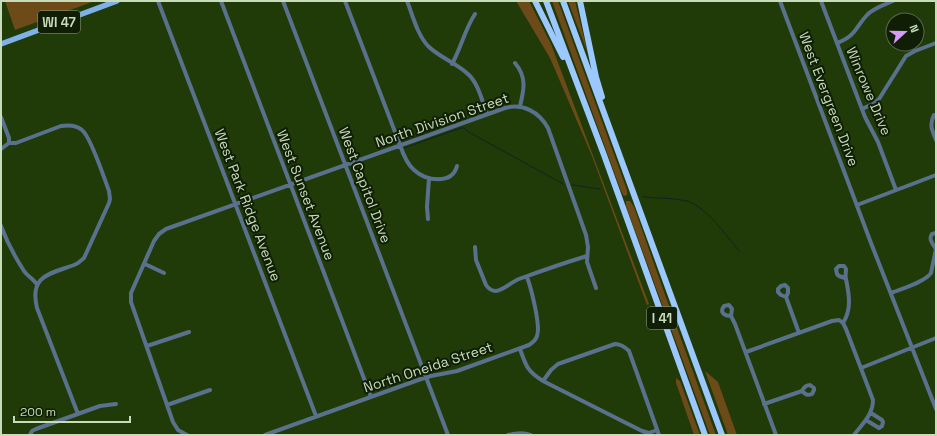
<svg xmlns="http://www.w3.org/2000/svg" width="937" height="436" viewBox="0 0 937 436" font-family="'Space Grotesk',sans-serif">
  <style>
    .green { fill: #6c4b18 }
    .lines { fill: none; stroke-linecap: round; stroke-linejoin: round }
    .stream { stroke: #122322; stroke-width: 1 }
    .minor { stroke: #5a718d; stroke-width: 4 }
    .major { stroke: #80b0e8; stroke-width: 5.5 }
    .highway { stroke: #9bc8fe; stroke-width: 6 }
    .labels { text-anchor: middle; stroke-width: 4; stroke-linejoin: round; paint-order: stroke }
    .shield { fill: #0f1e05; stroke: #90a384; stroke-width: 1 }
    .shield-label { font-size: 13px; font-weight: bold; fill: #c8dcbb }
    .street-label { font-size: 14px; fill: #c8dcbb; stroke: #0f1e05 }
  </style>
  <rect width="100%" height="100%" fill="#203a08"/>
  <path class="green" d="M5 1H95L15 30Z
    M516 1H529L551 44 649 304 647 305 592 156 550 58Z
    M552 1H558L627 190V195L625 196 623 195 621 191Z
    M568 1H575L588 54Z
    M626 201H630L634 207 664 292 716 435H710L626 206Z
    M705 371 718 382 737 435H728Z
    M676 378 680 381 700 435H694L676 383Z"/>
  <g class="lines">
    <path class="stream" d="M404 148 461 128H464L467 131 563 184
      M572 185 600 189
      M643 197C657 198 673 198 687 201 705 206 727 236 739 251"/>
    <path class="minor" d="M158 1 316 416
      M221 1 371 397
      M283 1 448 435
      M345 1 400 145C403 154 407 164 414 170 426 181 452 185 457 166
      M407 1C413 16 417 34 428 46 440 58 457 63 469 75 479 85 482 101 487 114
      M780 1 871 243 936 409
      M821 1 865 117 878 142 896 190
      M837 43C856 36 855 28 867 15 874 8 884 5 893 1
      M515 63C527 77 524 90 520 106
      M452 64C461 48 465 29 475 14
      M862 109 873 104 879 99 906 56 915 51 936 43
      M934 115C929 125 932 130 936 140
      M1 117 9 138V143
      M9 143H16L61 126C68 125 76 125 82 130 91 137 104 178 109 191L110 199 109 203 84 258 78 263 74 265C50 274 29 275 37 308L78 414
      M1 149 9 143
      M857 205 936 175
      M428 219 427 207 429 178
      M1 226C7 242 15 257 24 271 28 277 34 279 37 285
      M475 247 476 260 486 285C488 288 492 291 496 291 504 290 511 282 519 279 541 271 564 263 587 256
      M936 249C933 244 928 239 932 234L936 233
      M145 264 164 273
      M891 293C901 289 925 282 931 273L936 249
      M786 297 781 295 778 292V289L781 286 785 285 788 288V293L786 297 799 333
      M731 316C725 316 719 313 724 306L729 305 732 309 731 316 735 324 776 435
      M843 323C852 309 849 294 846 279 845 276 846 272 846 269L844 266H839L836 269 837 274 839 276 845 278
      M147 346 189 332
      M520 349C526 366 527 371 543 381L642 431 649 433 657 430
      M746 352 832 321 839 320 843 323 846 329 873 400C873 415 862 424 854 435
      M861 368 936 338
      M543 381 551 370 558 364 615 344C621 344 625 347 629 351L659 435
      M764 404 802 391C805 394 807 396 812 394L814 390V388L810 385C806 385 804 387 802 391
      M167 405 210 390
      M866 420 879 428 882 426 883 422 882 420 871 413
      M30 435 32 431 36 429 100 406 116 404
      M187 435 178 430 173 422 131 302V293L154 241 159 234 166 229 505 108C523 103 539 112 548 128L586 235 588 247 587 262 596 288
      M265 435 421 379 431 376 457 371 529 345C532 343 536 340 537 336 541 326 531 288 527 277
      M508 435C516 433 523 432 531 435"/>
    <path class="major" d="M1 44 117 1"/>
    <path class="highway" d="M535 1 563 57
      M546 1 604 155 705 435
      M563 1 722 435
      M580 1 596 77 602 97"/>
  </g>
  <g class="labels">
    <g class="shield">
      <rect x="38" y="11" width="42" height="22" rx="3"/>
      <rect x="647" y="307" width="30" height="22" rx="3"/>
    </g>
    <g class="shield-label">
      <text x="59" y="27">WI 47</text>
      <text x="662" y="323">I 41</text>
    </g>
    <g class="street-label">
      <text transform="translate(869 91) rotate(67)" y="5">Winrowe Drive</text>
      <text transform="translate(829 99) rotate(69)" y="5">West Evergreen Drive</text>
      <text transform="translate(442 120) rotate(-19)" y="5">North Division Street</text>
      <text transform="translate(365 185) rotate(69)" y="5">West Capitol Drive</text>
      <text transform="translate(306 195) rotate(69)" y="5">West Sunset Avenue</text>
      <text transform="translate(248 205) rotate(69)" y="5">West Park Ridge Avenue</text>
      <text transform="translate(428 367) rotate(-18)" y="5">North Oneida Street</text>
    </g>
  </g>
  <rect width="937" height="436" fill="none" stroke="#c8dcbb" stroke-width="4"/>
  <g transform="translate(905 32) rotate(69)"><circle r="19" fill="#0f1e05" stroke="#596a4e"/>
  <path d="M0-3L7 15L0 10L-7 15Z" fill="#d89af8"/>
  <text y="-6" font-size="11" font-weight="bold" text-anchor="middle" fill="#c8dcbb">N</text>
  </g>
  <path d="M14 416v6h116v-6" fill="none" stroke="#c8dcbb" stroke-width="2"/>
  <text x="20" y="416" font-size="12" fill="#c8dcbb" stroke="#0f1e05" stroke-width="3" paint-order="stroke">200 m</text>
</svg>
